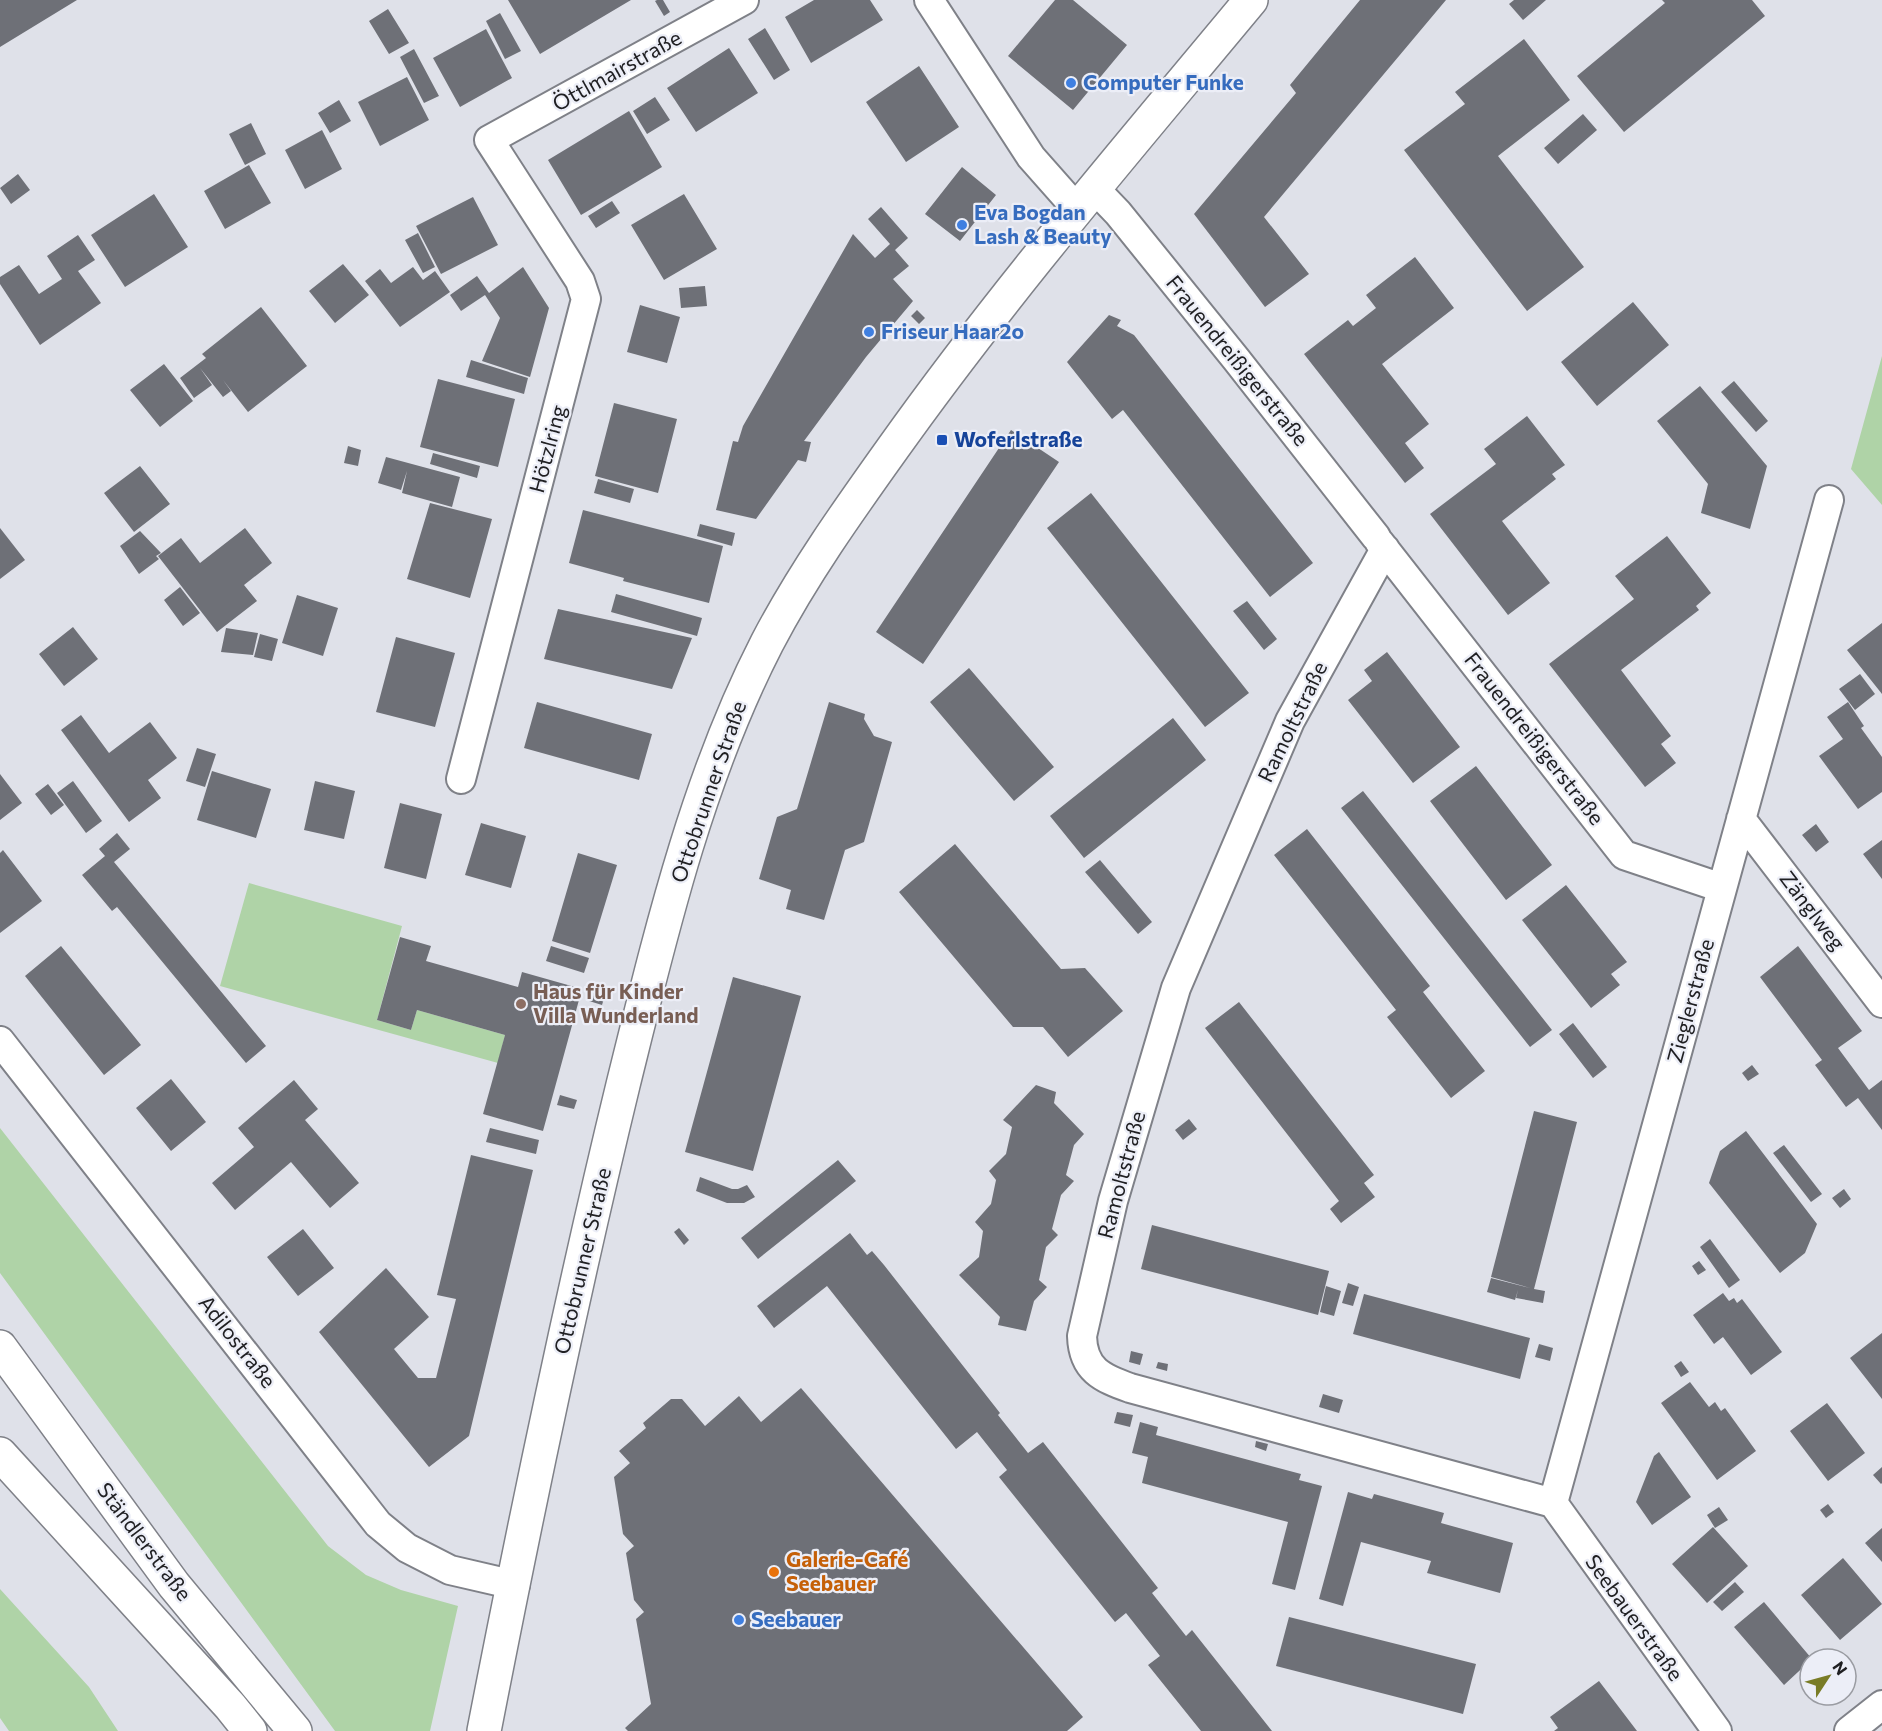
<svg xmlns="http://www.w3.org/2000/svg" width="1882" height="1731" viewBox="0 0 1882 1731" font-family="Commissioner,sans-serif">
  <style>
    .green { fill: #afd3a7 }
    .building { fill: #6e7077 }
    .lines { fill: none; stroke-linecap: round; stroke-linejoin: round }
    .street-casing { stroke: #7f8188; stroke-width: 32 }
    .secondary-casing { stroke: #7f8188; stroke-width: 36 }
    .highway-casing { stroke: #7f8188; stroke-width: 36 }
    .street { stroke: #fff; stroke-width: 28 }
    .secondary { stroke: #fff; stroke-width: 33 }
    .highway { stroke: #fff; stroke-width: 33 }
    .shop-dot { fill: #3f7fe0; stroke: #eceef7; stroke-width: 2 }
    .transit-dot { fill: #1a4fb4; stroke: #eceef7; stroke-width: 2 }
    .education-dot { fill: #8d6e63; stroke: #eceef7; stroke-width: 2 }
    .food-dot { fill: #e8710a; stroke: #eceef7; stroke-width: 2 }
    .labels { text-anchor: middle; stroke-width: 4.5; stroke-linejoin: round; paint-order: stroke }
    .street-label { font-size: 21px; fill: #202023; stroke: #eceef7 }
    .shop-label { font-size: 21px; font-weight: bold; fill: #366cbe; stroke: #eceef7; text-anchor: start }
    .transit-label { font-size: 21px; font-weight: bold; fill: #164399; stroke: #eceef7; text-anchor: start }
    .education-label { font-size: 21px; font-weight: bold; fill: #785e54; stroke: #eceef7; text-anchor: start }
    .food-label { font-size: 21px; font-weight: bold; fill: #c56008; stroke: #eceef7; text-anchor: start }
  </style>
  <rect width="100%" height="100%" fill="#dfe1e9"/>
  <path class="green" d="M1882 356V505L1851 469Z
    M249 883 402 926 377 1020 411 1030 417 1010 505 1035 498 1063 220 986Z
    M0 1128 328 1546 366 1575 401 1590 458 1606 430 1731H335L0 1273Z
    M0 1589 89 1687 118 1731H9L0 1718Z"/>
  <path class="building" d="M0 0H77L0 47Z
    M508 0H631L540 54Z
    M657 0H663L670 12 664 16 655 1Z
    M814 0H870L883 20 811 63 785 17Z
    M1055 0H1073L1127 45 1073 110 1008 56Z
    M1360 0H1446L1264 217 1309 274 1265 307 1194 214 1296 93 1290 85Z
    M1514 0H1546L1523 20 1509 4Z
    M1662 0H1752L1765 16 1624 132 1577 76 1665 3Z
    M388 9 409 43 389 54 369 21Z
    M500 13 521 51 505 59 486 21Z
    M765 28 790 70 774 80 748 39Z
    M486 29 512 78 460 107 433 58Z
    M1524 39 1570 100 1498 156 1584 267 1527 311 1404 150 1465 104 1455 92Z
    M729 48 758 93 696 132 667 88Z
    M414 49 439 96 424 103 400 57Z
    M919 66 959 127 906 162 866 102Z
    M407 77 429 120 380 146 358 102Z
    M655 97 670 120 647 134 633 111Z
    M339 100 351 121 330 133 318 113Z
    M629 111 662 167 581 215 548 160Z
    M1583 114 1597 130 1558 164 1544 148Z
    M251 123 266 154 245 165 229 134Z
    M322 130 342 169 305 189 285 150Z
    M249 165 271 203 225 229 204 191Z
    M962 167 996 195 960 241 925 214Z
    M18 174 30 190 11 204 0 188Z
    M154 194 188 247 125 287 91 235Z
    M684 194 717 249 664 280 631 225Z
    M473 197 498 245 441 274 416 226Z
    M612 201 620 213 596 228 588 216Z
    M881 207 908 238 895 250 909 266 893 279 913 301 866 357 804 441 811 442 806 462 798 460 756 519 716 510 733 441 738 442 743 426 853 234 875 258 890 244 868 219Z
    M418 233 435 267 423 273 405 240Z
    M78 235 95 260 78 271 101 303 40 345 0 284V277L19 265 39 294 62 279 47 256Z
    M1415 257 1454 308 1382 364 1429 424 1405 443 1424 468 1405 483 1304 354 1348 320 1353 326 1376 308 1366 295Z
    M343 264 369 295 335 323 309 291Z
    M413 267 423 280 435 271 450 292 400 327 365 281 380 269 391 283Z
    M523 267 549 308 530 377 482 361 500 318 485 295 461 311 450 295 477 276 489 293Z
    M705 286 707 306 681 308 679 288Z
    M1633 302 1669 345 1597 406 1561 362Z
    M640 305 680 317 667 363 627 352Z
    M261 307 307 366 248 412 223 380 231 391 223 397 200 368 212 385 194 398 180 378 206 358 202 354Z
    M917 310 925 318 919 324 911 316Z
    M1109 315 1121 320 1117 326 1134 335 1313 563 1270 597 1123 410 1112 419 1067 362Z
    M471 360 528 378 524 394 466 377Z
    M164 364 193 401 160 427 130 390Z
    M438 379 515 399 498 467 420 447Z
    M1734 381 1768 421 1756 432 1721 392Z
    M1700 386 1767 466 1750 529 1701 513 1708 484 1657 421Z
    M614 403 677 419 658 493 595 476Z
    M1527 416 1565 465 1552 474 1556 479 1502 521 1550 583 1508 615 1430 514 1496 464 1484 449Z
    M1011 430 1059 462 923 664 876 632Z
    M348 446 361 450 358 466 344 463Z
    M433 453 480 466 477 478 430 464Z
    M386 457 460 477 452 507 402 493 407 471 401 490 378 483Z
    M140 466 170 504 134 532 104 493Z
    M598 479 634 489 630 503 594 493Z
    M1091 493 1249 693 1205 727 1047 528Z
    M430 503 492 519 470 598 407 579Z
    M583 510 723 546 709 603 623 581 624 578 569 563Z
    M700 524 735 533 732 546 697 536Z
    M0 528 25 560 0 579Z
    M245 528 272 563 244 585 257 601 217 632 158 556 181 538 200 563Z
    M140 531 161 553 156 556 159 559 139 574 120 546Z
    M1667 536 1711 593 1696 606 1699 610 1621 670 1671 736 1661 744 1676 763 1645 787 1549 664 1634 599 1615 576Z
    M180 587 200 613 183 626 164 600Z
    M616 594 702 618 697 636 611 612Z
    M297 595 338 608 323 656 282 643Z
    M1247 601 1277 639 1264 650 1233 611Z
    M558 609 692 638 672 689 544 659Z
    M1882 623V694L1847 650Z
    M73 627 98 659 64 686 39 654Z
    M226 628 258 633 253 655 221 652Z
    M260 634 278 639 272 661 254 657Z
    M396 637 455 653 435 727 376 712Z
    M1387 652 1460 747 1413 783 1348 700 1372 681 1364 670Z
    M969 668 1054 767 1014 801 930 702Z
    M1860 674 1875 694 1855 710 1839 689Z
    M537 702 652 734 639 780 524 748Z
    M829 702 865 714 864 719 874 736 892 742 864 842 845 850 824 920 786 909 791 890 759 879 777 817 797 809Z
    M1848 702 1864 726 1861 728 1882 757V792L1858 809 1819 756 1843 739 1827 717Z
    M81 715 109 753 150 722 177 758 148 780 161 798 129 822 61 730Z
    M1173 718 1206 760 1084 858 1050 816Z
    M197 748 216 754 205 787 186 781Z
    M1476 766 1552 865 1506 900 1430 801Z
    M212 771 271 789 256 838 197 820Z
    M0 774 22 803 0 820Z
    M73 781 102 821 86 833 57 793Z
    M315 781 355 791 344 839 304 830Z
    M48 784 64 805 51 815 35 794Z
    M1363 791 1552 1030 1530 1047 1341 808Z
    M400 803 442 814 426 879 384 868Z
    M481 823 526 836 511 888 465 875Z
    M1816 824 1829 842 1816 852 1802 835Z
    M1307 829 1430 986 1423 992 1485 1071 1451 1098 1387 1017 1396 1010 1274 855Z
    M117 833 130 849 114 862 266 1046 246 1063 117 907 112 911 82 875 105 856 99 849Z
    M1882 840V879L1863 854Z
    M955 844 1061 969 1085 968 1123 1011 1068 1057 1043 1027H1013L899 892Z
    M3 850 42 901 0 933V853Z
    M578 853 617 865 590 953 552 941Z
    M1100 860 1152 922 1138 934 1085 872Z
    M1566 885 1627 962 1611 974 1620 985 1591 1008 1522 920Z
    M400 937 431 946 426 961 518 987 522 972 582 989 543 1131 483 1114 505 1035 417 1010 411 1030 377 1020Z
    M61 946 141 1045 104 1075 25 976Z
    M551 946 589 958 584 973 546 961Z
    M1798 946 1862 1031 1838 1048 1869 1090 1882 1080V1130L1858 1098 1846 1107 1815 1065 1822 1060 1760 977Z
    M733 977 801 996 753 1171 685 1152Z
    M592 988 606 992 602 1005 589 1001Z
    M1239 1002 1374 1175 1364 1183 1375 1197 1341 1223 1330 1209 1339 1201 1205 1028Z
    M1573 1023 1607 1067 1593 1078 1559 1034Z
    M1752 1065 1759 1074 1748 1081 1742 1073Z
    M171 1079 206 1122 171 1151 136 1108Z
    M294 1080 318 1109 305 1120 359 1183 330 1208 291 1162 235 1210 212 1183 254 1147 238 1128Z
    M1036 1085 1056 1092 1054 1103 1084 1134 1074 1145 1066 1175 1074 1181 1061 1195 1052 1229 1058 1235 1046 1247 1039 1280 1047 1287 1034 1301 1026 1331 998 1325 1000 1317 959 1275 979 1257 983 1231 975 1222 991 1204 996 1180 989 1171 1006 1154 1012 1127 1003 1120Z
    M560 1095 577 1100 574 1109 557 1105Z
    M1534 1111 1577 1122 1534 1289 1545 1291 1543 1303 1516 1298 1518 1290 1515 1300 1487 1292 1491 1278 1530 1288 1491 1277Z
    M1189 1119 1197 1129 1183 1140 1175 1130Z
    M490 1128 539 1140 536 1154 486 1142Z
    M1746 1131 1817 1224 1805 1253 1780 1273 1709 1183 1720 1151Z
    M1784 1145 1822 1194 1811 1202 1773 1153Z
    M471 1155 533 1170 469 1436 429 1467 319 1332 386 1268 429 1317 394 1349 418 1378H436L456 1299 437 1295Z
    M838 1160 856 1181 758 1259 741 1238Z
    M700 1177 732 1189H738L747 1185 755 1197 744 1203H727L696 1191Z
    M1844 1189 1851 1199 1840 1208 1832 1198Z
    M1152 1225 1329 1271 1318 1315 1141 1269Z
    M679 1228 689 1240 684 1245 674 1232Z
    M303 1229 334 1268 298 1296 267 1257Z
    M850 1233 867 1255 872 1251 884 1265 1000 1413 998 1415 1028 1453 1043 1442 1158 1588 1152 1593 1186 1636 1192 1630 1272 1731H1201L1148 1665 1160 1656 1126 1613 1115 1622 999 1477 1007 1470 977 1432 956 1449 827 1286 774 1328 757 1306Z
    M1710 1239 1740 1280 1729 1288 1700 1247Z
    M1699 1261 1706 1270 1698 1275 1692 1266Z
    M1348 1283 1359 1287 1353 1306 1342 1303Z
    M1326 1286 1341 1291 1334 1316 1320 1312Z
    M1723 1293 1729 1301 1734 1298 1737 1303 1742 1299 1782 1352 1751 1375 1723 1337 1714 1344 1693 1315Z
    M1364 1294 1530 1338 1520 1379 1353 1334Z
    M1882 1333V1399L1850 1358Z
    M1539 1344 1553 1348 1550 1361 1535 1357Z
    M1131 1351 1143 1354 1140 1365 1129 1362Z
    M1681 1361 1689 1372 1681 1377 1674 1366Z
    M1158 1362 1168 1364 1167 1371 1156 1368Z
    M1690 1382 1709 1407 1715 1402 1721 1411 1725 1408 1756 1451 1717 1480 1661 1403Z
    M801 1388 1083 1717 1067 1731H628L625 1728 651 1704 636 1619 644 1612 634 1600 626 1553 634 1546 623 1534 614 1477 630 1463 619 1451 646 1428 643 1423 671 1399H682L705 1426 739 1396 761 1422Z
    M1323 1394 1343 1400 1339 1413 1319 1407Z
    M1827 1403 1865 1453 1828 1481 1790 1431Z
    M1117 1412 1133 1415 1130 1427 1114 1423Z
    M1140 1422 1158 1427 1156 1435 1301 1474 1299 1480 1322 1486 1295 1590 1272 1584 1288 1522 1142 1483 1148 1457 1132 1453Z
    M1256 1441 1268 1444 1266 1451 1255 1447Z
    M1659 1452 1691 1497 1652 1525 1636 1502 1654 1456Z
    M1882 1467V1483L1881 1484 1873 1475Z
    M1348 1492 1372 1499 1374 1494 1444 1513 1441 1523 1513 1543 1500 1593 1427 1573 1431 1561 1361 1542 1343 1606 1319 1599Z
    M1828 1504 1834 1512 1826 1518 1820 1510Z
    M1719 1507 1728 1520 1715 1528 1707 1515Z
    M1713 1527 1748 1566 1707 1603 1672 1564Z
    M1882 1528V1562L1865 1543Z
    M1843 1558 1882 1604 1840 1640 1801 1595Z
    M1735 1582 1744 1592 1722 1611 1713 1602Z
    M1764 1602 1812 1659 1784 1685 1734 1627Z
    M1289 1617 1476 1664 1463 1714 1276 1666Z
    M1599 1681 1637 1731H1554L1558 1728 1550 1717Z"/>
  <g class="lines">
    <defs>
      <path id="street" d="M929 0 1031 157 1077 209
        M1094 188 1118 213 1236 359 1376 537
        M1380 543 1624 855 1722 888
        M1385 549 1290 721 1176 988 1113 1201 1082 1336C1083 1370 1102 1378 1130 1388L1553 1503
        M461 779 586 299 580 281 489 140 744 0
        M1741 819 1882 1003
        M0 1041 378 1524 407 1548 450 1570 515 1585
        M1553 1503 1829 500
        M1553 1503 1717 1731
        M1849 1731 1882 1705"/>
      <path id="secondary" d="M484 1731C526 1515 571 1299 623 1085 660 936 696 781 767 643 803 574 848 511 893 448 1004 292 1129 147 1251 0"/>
      <path id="highway" d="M0 1347 174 1585 295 1731
        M0 1454 230 1706 250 1731"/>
    </defs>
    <use href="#street" class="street-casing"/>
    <use href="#secondary" class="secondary-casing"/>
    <use href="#highway" class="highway-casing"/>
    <use href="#street" class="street"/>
    <use href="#secondary" class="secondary"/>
    <use href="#highway" class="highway"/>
  </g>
  <g class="shop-dot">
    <circle cx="1071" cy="83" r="6"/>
    <circle cx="962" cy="225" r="6"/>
    <circle cx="869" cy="332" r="6"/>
    <circle cx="739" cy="1620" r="6"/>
  </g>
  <rect class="transit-dot" x="936" y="434" width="12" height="12" rx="3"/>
  <circle class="education-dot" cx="521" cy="1004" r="6"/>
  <circle class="food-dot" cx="774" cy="1572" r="6"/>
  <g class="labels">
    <g class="street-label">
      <text transform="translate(617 71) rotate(-29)" y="7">Öttlmairstraße</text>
      <text transform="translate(1237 361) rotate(51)" y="7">Frauendreißigerstraße</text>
      <text transform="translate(548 449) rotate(-75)" y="7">Hötzlring</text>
      <text transform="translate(1293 722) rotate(-64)" y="7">Ramoltstraße</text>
      <text transform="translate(1534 739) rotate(52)" y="7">Frauendreißigerstraße</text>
      <text transform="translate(709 792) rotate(-71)" y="7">Ottobrunner Straße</text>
      <text transform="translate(1812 911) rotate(53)" y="7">Zänglweg</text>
      <text transform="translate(1691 1001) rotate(-75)" y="7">Zieglerstraße</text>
      <text transform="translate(1122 1175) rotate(-75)" y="7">Ramoltstraße</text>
      <text transform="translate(583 1261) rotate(-77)" y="7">Ottobrunner Straße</text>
      <text transform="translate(237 1342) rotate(52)" y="7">Adilostraße</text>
      <text transform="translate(144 1542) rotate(53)" y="7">Ständlerstraße</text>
      <text transform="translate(1634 1618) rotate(54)" y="7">Seebauerstraße</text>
    </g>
    <g class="shop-label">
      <text x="1083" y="90">Computer Funke</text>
      <text x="974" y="220">Eva Bogdan<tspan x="974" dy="24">Lash &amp; Beauty</tspan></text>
      <text x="881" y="339">Friseur Haar2o</text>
      <text x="751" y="1627">Seebauer</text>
    </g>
    <g class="transit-label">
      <text x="954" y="447">Woferlstraße</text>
    </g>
    <g class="education-label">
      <text x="533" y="999">Haus für Kinder<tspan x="533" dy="24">Villa Wunderland</tspan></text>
    </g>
    <g class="food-label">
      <text x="786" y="1567">Galerie-Café<tspan x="786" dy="24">Seebauer</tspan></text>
    </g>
  </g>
  <g transform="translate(1828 1677) rotate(54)"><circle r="28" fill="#eceef7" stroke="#9a9ca2" stroke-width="1.5"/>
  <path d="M0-4.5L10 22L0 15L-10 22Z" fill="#797c26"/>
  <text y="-9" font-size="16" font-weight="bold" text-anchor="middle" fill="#202023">N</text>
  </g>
</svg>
